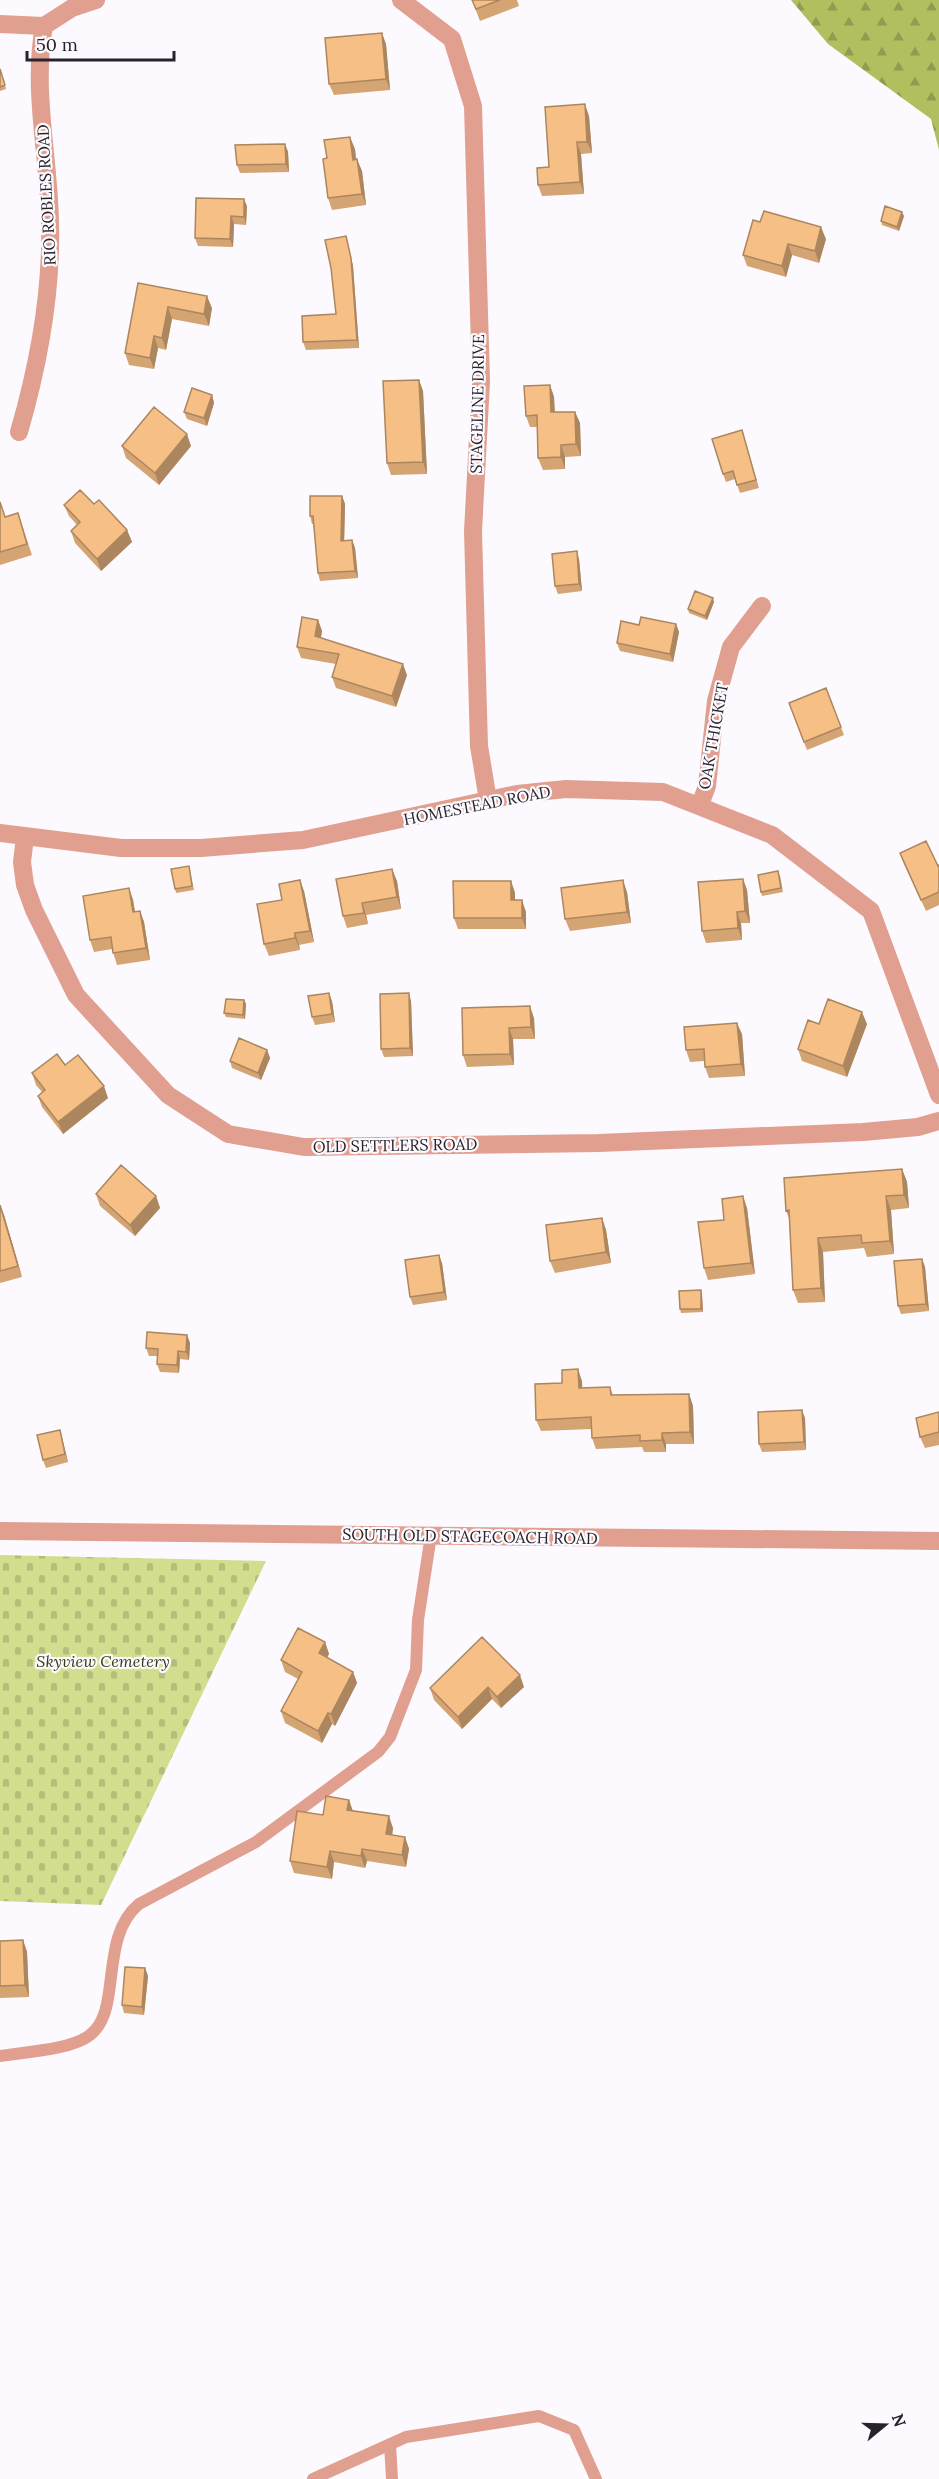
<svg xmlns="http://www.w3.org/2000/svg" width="939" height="2479" viewBox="0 0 939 2479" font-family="Lora,serif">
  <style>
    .forest { fill: url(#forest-firs) }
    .cemetery { fill: url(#cemetery-stones) }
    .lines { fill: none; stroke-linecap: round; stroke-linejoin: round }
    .service { stroke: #e19f90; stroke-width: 12 }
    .minor { stroke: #e19f90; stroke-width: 18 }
    .tertiary { stroke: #e19f90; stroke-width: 18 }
    .wall { fill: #d4a473 }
    .shaded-wall { fill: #ac865e }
    .building { fill: #f6bf86; stroke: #ac865e; stroke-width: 1.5 }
    .labels { text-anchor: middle; stroke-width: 4.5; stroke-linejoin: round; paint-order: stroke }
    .street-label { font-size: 16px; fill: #27232b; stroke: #fcfafe }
    .park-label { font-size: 16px; font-style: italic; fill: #373b13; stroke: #fcfafe }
  </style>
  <defs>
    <pattern id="forest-firs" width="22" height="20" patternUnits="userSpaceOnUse" patternTransform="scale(1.5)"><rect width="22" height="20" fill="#b3bf5f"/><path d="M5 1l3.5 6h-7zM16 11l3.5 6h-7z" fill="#929b4f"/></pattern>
    <pattern id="cemetery-stones" width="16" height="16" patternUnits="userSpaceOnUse" patternTransform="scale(1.5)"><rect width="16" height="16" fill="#d2dd8d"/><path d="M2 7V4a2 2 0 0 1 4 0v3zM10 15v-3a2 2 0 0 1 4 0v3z" fill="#b4bd7a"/></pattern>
  </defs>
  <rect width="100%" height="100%" fill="#fcfafe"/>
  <path class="forest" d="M791 0H939V150L931 119 828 44Z"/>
  <path class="cemetery" d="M0 1555 266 1561 101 1905 0 1901Z"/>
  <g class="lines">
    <path class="service" d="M0 2056C24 2052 71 2050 90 2035 123 2010 98 1938 139 1904L256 1842 378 1752 390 1737 416 1670 418 1620 431 1535
      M390 2444 392 2479
      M313 2479 406 2437 539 2416 574 2430 596 2479"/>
    <path class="minor" d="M401 0 452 39 473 106 481 382 473 531 479 746 488 800
      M0 24 44 26 72 8 96 0
      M19 432C39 363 52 294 50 222 49 157 32 90 44 26
      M700 805 707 786 716 701 731 647 762 606
      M0 833 121 848H201L303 840 517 794 566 789 663 792 772 835 871 911 939 1095
      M25 837 22 862 25 885 34 910 76 995 168 1095 228 1134 304 1147 599 1143 863 1132 918 1127 939 1121"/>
    <path class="tertiary" d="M0 1531 939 1541"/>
  </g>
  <path class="wall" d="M472 0H517L519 6 480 21Z
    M386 44 390 90 334 95 329 84Z
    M0 68 6 89 0 91Z
    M589 116 592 153 581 154 584 194 542 196 538 185 549 167Z
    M285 144 288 152 289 172 240 173 237 165Z
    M355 149 356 159 362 171 366 205 332 210 328 198 327 158Z
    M247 206 246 225 234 224 233 247 198 246 195 238Z
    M904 216 899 231 882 225 881 221Z
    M753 220 826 239 819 263 792 255 786 277 747 266 743 255Z
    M346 236 348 244 353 266 359 348 306 350 303 342 336 314Z
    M138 283 212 308 209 326 172 319 166 350 158 348 154 369 129 365 125 353Z
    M419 380 423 391 427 474 391 475 387 463Z
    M550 385 554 397 555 412H575L580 423 581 456 565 457V469L543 470 538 458 537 427H530L526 416Z
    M212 395 214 403 207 426 187 419 184 412Z
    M742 430 759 488 740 493 735 479 726 482 723 474Z
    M122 446H191L159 485 126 458Z
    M342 496 345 504 344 541 352 540 355 548 358 578 320 581 318 573 314 524H312L310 516Z
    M0 501 5 517 18 513 32 555 0 565Z
    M94 504 127 530 132 542 101 571 75 543 71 531 77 525 69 516 64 505Z
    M579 559 582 591 558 594 555 586Z
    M714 602 707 620 689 613 688 609Z
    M318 620 322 631 321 638 407 675 396 707 336 688 332 677 336 664 301 658 297 647Z
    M676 624 679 632 673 662 620 651 617 643 639 625Z
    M826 688 844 735 807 750 789 703Z
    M900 853 938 866 939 865V905L926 911 904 864Z
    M190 870 194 890 176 893 175 889Z
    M780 875 783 892 762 896 761 892Z
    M743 879 747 890 750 923H741L742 940 706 943 702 931Z
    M397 881 401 909 366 915 368 924 347 928 343 916Z
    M511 881 515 893V900L526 912V929H458L454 918Z
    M129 888 133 900 135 912 140 911 144 922 150 960 117 965 112 949 94 952 90 940Z
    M304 891 314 942 299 945 300 950 269 956 264 944 282 900Z
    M627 892 631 923 570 931 565 919Z
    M244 1000 246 1004 245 1019 226 1017 224 1013Z
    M332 1001 335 1022 315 1025 312 1017Z
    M411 1001 413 1056 384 1057 381 1049Z
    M462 1008 534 1018 535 1039H513L514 1065 467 1067 463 1055Z
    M819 1024H867L847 1077 802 1061 798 1049Z
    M742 1034 745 1076 709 1078 705 1067 704 1061 690 1062 686 1050Z
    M267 1050 270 1058 261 1080 232 1068 230 1061Z
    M32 1073 108 1098 63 1134 42 1107 38 1096 42 1092 36 1085Z
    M902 1169 907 1182 909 1208 891 1210 894 1254 867 1257 864 1248 823 1252 825 1302 798 1303 793 1290 789 1218 786 1211Z
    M96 1194 156 1196 160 1208 135 1236 100 1206Z
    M0 1205 4 1215 22 1277 0 1283Z
    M747 1208 755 1274 708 1280 704 1268 724 1220Z
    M602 1218 606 1230 611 1263 555 1273 550 1261Z
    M922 1259 925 1267 929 1311 901 1314 898 1306Z
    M442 1263 447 1300 413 1305 410 1297Z
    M701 1290 702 1294 703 1312 681 1313 680 1309Z
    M187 1335 190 1343 189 1360 180 1359 179 1373 160 1372 157 1364 158 1356H149L146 1348Z
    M582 1381V1388L610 1387 613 1395 689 1394 693 1406 694 1444H666V1452H644L642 1447 596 1449 592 1438V1429L541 1431 536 1420 562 1383Z
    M939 1412V1445L925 1448 920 1437Z
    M805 1418 806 1450 762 1452 759 1444Z
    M60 1430 68 1462 46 1468 43 1460Z
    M325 1642 329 1654 327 1657 353 1672 357 1683 335 1726 332 1724 322 1743 285 1723 281 1711 298 1679 285 1672 281 1660Z
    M524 1687 501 1708 492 1699 462 1729 434 1700 430 1688Z
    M349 1800 353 1811 393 1828 392 1835 405 1837 409 1849 406 1867 367 1861 365 1868 334 1862 332 1879 294 1873 290 1861 323 1815Z
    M23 1940 27 1952 29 1997 0 1998V1941Z
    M145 1968 148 1976 144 2015 124 2013 122 2005Z"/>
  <path class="shaded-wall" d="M382 33 386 44 390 90 386 79Z
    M585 104 589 116 592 153 587 142Z
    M350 137 355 149 357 171 353 160Z
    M577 142 581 154 584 194 580 182Z
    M285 144 288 152 289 172 286 164Z
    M357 159 362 171 366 205 362 194Z
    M244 199 247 206 246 225 244 217Z
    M902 212 904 216 899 231 897 227Z
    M231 216 234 224 233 247 230 239Z
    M821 227 826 239 819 263 815 251Z
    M346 236 348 244 353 266 359 348 357 340Z
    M788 244 792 255 786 277 782 266Z
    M207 296 212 308 209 326 204 314Z
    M168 307 172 319 166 350 162 338Z
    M154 336 158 348 154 369 150 358Z
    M419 380 423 391 427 474 423 462Z
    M550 385 554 397 555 424 551 412Z
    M212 395 214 403 207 426 204 418Z
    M575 412 580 423 581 456 576 444Z
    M187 434 191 446 159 485 155 473Z
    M561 445 565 457V469L561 457Z
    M342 496 345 504 344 549 341 541Z
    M127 530 132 542 101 571 97 559Z
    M352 540 355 548 358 578 355 571Z
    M577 551 579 559 582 591 579 584Z
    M713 598 714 602 707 620 705 616Z
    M318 620 322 631 319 647 315 636Z
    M676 624 679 632 673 662 670 654Z
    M403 664 407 675 396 707 392 696Z
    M392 869 397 881 401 909 397 897Z
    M743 879 747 890 750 923 745 911Z
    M300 880 304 891 314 942 310 931Z
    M623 880 627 892 631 923 627 912Z
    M511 881 515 893V912L511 900Z
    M129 888 133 900 137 924 133 912Z
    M522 900 526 912V929L522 918Z
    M362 903 366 915 368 924 364 913Z
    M140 911 144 922 150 960 146 948Z
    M737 912 741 923 742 940 738 928Z
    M295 933 299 945 300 950 295 938Z
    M329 993 332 1001 335 1022 332 1014Z
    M409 993 411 1001 413 1056 410 1048Z
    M244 1000 246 1004 245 1019 243 1015Z
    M530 1006 534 1018 535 1039 531 1027Z
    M862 1012 867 1024 847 1077 843 1066Z
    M737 1023 742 1034 745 1076 741 1064Z
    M509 1028 513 1039 514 1065 510 1054Z
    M267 1050 270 1058 261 1080 258 1073Z
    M104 1086 108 1098 63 1134 58 1122Z
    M902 1169 907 1182 909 1208 904 1195Z
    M156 1196 160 1208 135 1236 130 1225Z
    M743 1196 747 1208 755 1274 751 1263Z
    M886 1196 891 1210 894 1254 890 1241Z
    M0 1205 4 1215 22 1277 18 1266Z
    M602 1218 606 1230 611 1263 606 1252Z
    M818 1238 823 1252 825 1302 821 1288Z
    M439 1255 442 1263 447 1300 444 1292Z
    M922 1259 925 1267 929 1311 926 1304Z
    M701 1290 702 1294 703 1312 701 1309Z
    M187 1335 190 1343 189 1360 186 1352Z
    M178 1351 180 1359 179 1373 177 1365Z
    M578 1369 582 1381 583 1400 579 1388Z
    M689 1394 693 1406 694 1444 690 1432Z
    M802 1410 805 1418 806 1450 804 1442Z
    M60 1430 68 1462 65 1454Z
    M662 1433 666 1444V1452L662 1440Z
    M325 1642 329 1654 323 1665 319 1653Z
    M353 1672 357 1683 335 1726 331 1714Z
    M520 1675 524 1687 501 1708 497 1697Z
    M488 1687 492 1699 462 1729 458 1717Z
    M328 1713 332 1724 322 1743 318 1731Z
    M349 1800 353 1812 347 1810Z
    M389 1816 393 1828 391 1846 386 1834Z
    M405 1837 409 1849 406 1867 402 1855Z
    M362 1849 367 1861 365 1868 361 1856Z
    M330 1851 334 1862 332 1879 327 1867Z
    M23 1940 27 1952 29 1997 25 1985Z
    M145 1968 148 1976 144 2015 142 2007Z"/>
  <path class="building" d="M472 0H500L476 9Z
    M382 33 386 79 329 84 325 38Z
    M0 69 5 85 0 87Z
    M585 104 587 142H577L580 182 538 185 537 168 549 167 545 107Z
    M350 137 353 160 357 159 362 194 328 198 323 159 327 158 324 140Z
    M285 144 286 164 237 165 235 145Z
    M196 198 244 199V217L231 216 230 239 195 238Z
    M885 206 902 212 897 227 881 221Z
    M764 211 821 227 815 251 788 244 782 266 743 255 753 220 760 222Z
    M346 236 351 258 357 340 303 342 302 316 336 314 331 268 325 240Z
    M138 283 207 296 204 314 168 307 162 338 154 336 150 358 125 353Z
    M419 380 423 462 387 463 383 381Z
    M550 385 551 412H575L576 444 561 445V457L538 458 537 415 526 416 524 386Z
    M192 388 212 395 204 418 184 412Z
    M154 407 187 434 155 473 122 446Z
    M742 430 756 480 737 485 733 471 723 474 712 439Z
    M80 490 94 504 99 500 127 530 97 559 71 531 80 522 64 505Z
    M310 496H342L341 541 352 540 355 571 318 573 313 516H310Z
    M0 502 5 517 18 513 27 544 0 552Z
    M577 551 579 584 555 586 552 554Z
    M695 591 713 598 705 616 688 609Z
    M302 617 318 620 315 636 403 664 392 696 332 677 339 654 297 647Z
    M641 617 676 624 670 654 617 643 621 621 639 625Z
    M826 688 841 727 804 742 789 703Z
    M926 841 938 866 939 865V892L921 900 900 853Z
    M189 866 192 886 175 889 171 869Z
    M392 869 397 897 362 903 364 913 343 916 336 879Z
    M778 871 781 888 761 892 758 875Z
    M743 879 745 911 737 912 738 928 702 931 698 882Z
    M300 880 310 931 295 933V938L264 944 257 904 282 900 279 884Z
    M623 880 627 912 565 919 561 888Z
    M453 881H511V900H522V918H454Z
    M129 888 133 912 140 911 146 948 113 953 111 937 90 940 83 896Z
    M329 993 332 1014 312 1017 308 996Z
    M409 993 410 1048 381 1049 380 994Z
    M226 999 244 1000 243 1015 224 1013Z
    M828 999 862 1012 843 1066 798 1049 808 1020 819 1024Z
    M530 1006 531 1027 509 1028 510 1054 463 1055 462 1008Z
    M737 1023 741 1064 705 1067 704 1049 686 1050 684 1027Z
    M239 1038 267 1050 258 1073 230 1061Z
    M57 1054 65 1065 78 1055 104 1086 58 1122 38 1096 45 1090 32 1073Z
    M121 1165 156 1196 130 1225 96 1194Z
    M902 1169 904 1195 886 1196 890 1241 862 1243 861 1235 818 1238 821 1288 793 1290 789 1210 786 1211 784 1178Z
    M743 1196 751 1263 704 1268 698 1222 724 1220 722 1199Z
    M0 1205 18 1266 0 1271Z
    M602 1218 606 1252 550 1261 546 1225Z
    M439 1255 444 1292 410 1297 405 1260Z
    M922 1259 926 1304 898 1306 894 1261Z
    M701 1290V1309H680L679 1291Z
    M147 1332 187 1335 186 1352 178 1351 177 1365 157 1364 158 1349 146 1348Z
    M578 1369 579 1388 610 1387 611 1395 689 1394 690 1432 662 1433V1440L640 1441V1435L592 1438 591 1417 536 1420 535 1384 562 1383V1370Z
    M802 1410 804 1442 759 1444 758 1412Z
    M939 1412V1432L920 1437 916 1418Z
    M60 1430 65 1454 43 1460 37 1435Z
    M298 1628 325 1642 319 1653 353 1672 331 1714 328 1713 318 1731 281 1711 302 1672 281 1660Z
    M482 1637 520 1675 497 1697 488 1687 458 1717 430 1688Z
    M326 1796 349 1800 347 1810 389 1816 386 1834 405 1837 402 1855 362 1849 361 1856 330 1851 327 1867 290 1861 297 1811 323 1815Z
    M23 1940 25 1985 0 1986V1941Z
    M125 1967 145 1968 142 2007 122 2005Z"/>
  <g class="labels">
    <g class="street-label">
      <text transform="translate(46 195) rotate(-93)" y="6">RIO ROBLES ROAD</text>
      <text transform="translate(477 404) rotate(-89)" y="6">STAGELINE DRIVE</text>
      <text transform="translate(713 736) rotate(-80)" y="6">OAK THICKET</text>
      <text transform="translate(477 805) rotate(-11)" y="6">HOMESTEAD ROAD</text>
      <text transform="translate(395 1145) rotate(-1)" y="6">OLD SETTLERS ROAD</text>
      <text transform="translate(470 1536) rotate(1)" y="6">SOUTH OLD STAGECOACH ROAD</text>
    </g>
    <g class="park-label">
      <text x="103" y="1667">Skyview Cemetery</text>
    </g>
  </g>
  <g transform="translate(885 2425) rotate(71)" stroke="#fcfafe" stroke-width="4.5" paint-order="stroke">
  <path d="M0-4.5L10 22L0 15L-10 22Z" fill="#27232b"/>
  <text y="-9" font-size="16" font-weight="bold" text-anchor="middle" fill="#27232b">N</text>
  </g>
  <path d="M27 51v9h147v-9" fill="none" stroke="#27232b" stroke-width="3"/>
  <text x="36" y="51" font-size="18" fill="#27232b" stroke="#fcfafe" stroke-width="4.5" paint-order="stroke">50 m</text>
</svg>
